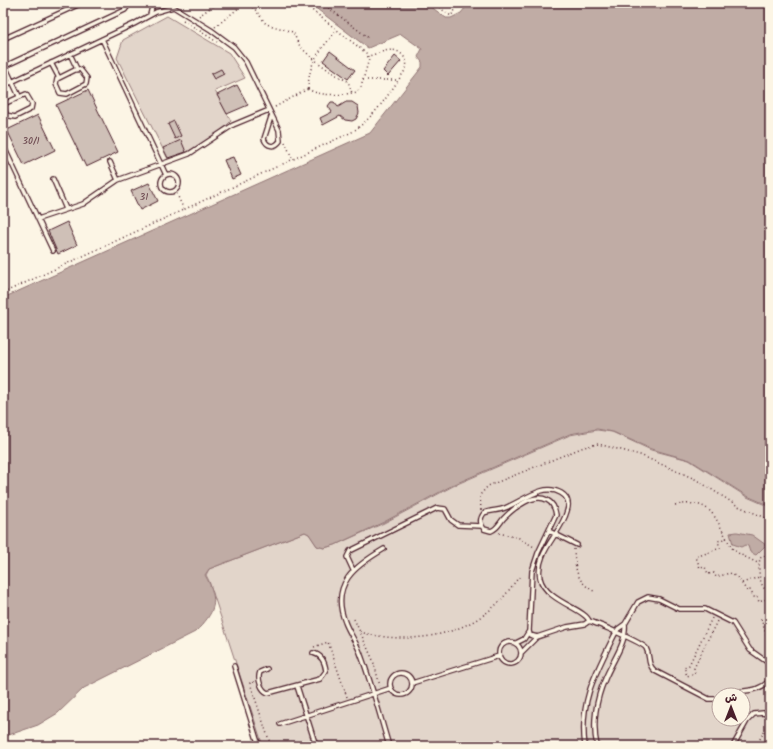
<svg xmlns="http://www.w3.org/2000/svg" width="773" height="749" viewBox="0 0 773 749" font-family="Kalam,'Playpen Sans Arabic',sans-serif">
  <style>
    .green { fill: #e2d5ca; stroke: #967a7a; fill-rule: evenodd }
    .water { fill: #c0aca5; stroke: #917474 }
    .building { fill: #cfc0b7; stroke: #4a1f2b }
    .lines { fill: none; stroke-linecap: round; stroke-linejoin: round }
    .service-casing { stroke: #4a1f2b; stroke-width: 6 }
    .path { stroke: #4a1f2b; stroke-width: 1.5; stroke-dasharray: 1 3; stroke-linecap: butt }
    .service { stroke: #fcf5e5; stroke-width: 3.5 }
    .labels { text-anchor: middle; stroke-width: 3; stroke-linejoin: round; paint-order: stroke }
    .number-label { font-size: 10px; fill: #6b474e }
  </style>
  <rect width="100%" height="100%" fill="#fcf5e5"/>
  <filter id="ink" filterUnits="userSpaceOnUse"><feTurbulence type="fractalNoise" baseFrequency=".025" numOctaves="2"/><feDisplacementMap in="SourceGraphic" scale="8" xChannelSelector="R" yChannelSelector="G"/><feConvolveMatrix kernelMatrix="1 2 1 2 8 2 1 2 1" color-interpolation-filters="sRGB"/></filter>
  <g filter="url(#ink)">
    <path class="green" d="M167 16 229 53 245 78 215 91 231 121C218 136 188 152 169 161L117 58 123 40Z
      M597 430 612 432 651 450 689 460 747 497 770 507V743L768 746H263L209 581 206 575 209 569 305 532 309 534 317 546 324 548 335 545 384 523 455 485 570 435ZM719 695H743V719H719Z"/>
    <path class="water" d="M309 3H426L446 18H451L461 13 469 3H770V506L747 496 690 460 651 449 613 432 597 429 570 434 455 484 384 522 335 545 324 548 317 546 309 534 305 532 209 569 205 575C220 601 215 613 195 632L84 688 58 713 38 725 3 737V298L370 133 422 67V62L418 57 422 49 401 34 368 48Z
      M737 532 752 535 766 545 756 555 750 552 748 546 745 545 741 547 733 544 730 533Z"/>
    <path class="building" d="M330 51 355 70 348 79 323 61Z
      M395 56 401 61 388 76 383 71Z
      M221 69 224 74 214 79 211 74Z
      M237 85 248 105 227 114 217 95Z
      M88 90 118 152 86 167 56 105Z
      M331 102H334L338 107 346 102H352L358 106 359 113 356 119 352 121 345 120 340 116 323 125 320 118 332 112 328 106Z
      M38 115 55 150 24 165 7 130Z
      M174 121 181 136 175 139 168 124Z
      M181 140 186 152 168 158 163 148Z
      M233 157 241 175 232 179 224 160Z
      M149 183 158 201 140 210 131 191Z
      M67 222 77 245 58 254 48 231Z"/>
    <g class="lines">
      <defs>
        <path id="service" d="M167 3 211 30 234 47 246 62 279 130 280 141C275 148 267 147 264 139L271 117
          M150 15 153 3
          M3 39 82 3
          M102 39 166 175
          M70 54 77 69
          M51 63 59 78
          M80 69 87 78 86 84 67 94 60 93 56 84 57 79 75 70Z
          M3 86 134 24 156 12 173 7
          M26 94 32 104 31 109 15 117 6 115 4 107 6 103Z
          M19 96 5 66 125 10 130 3
          M3 145 53 251
          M110 162 118 180
          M161 183a9 9 0 1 1 18 0a9 9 0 1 1-18 0Z
          M53 179 66 209
          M38 219 83 204 118 180 189 154 233 125 269 110
          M549 531 577 545
          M384 549C355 566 330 584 345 622 349 633 357 643 361 655 372 685 380 716 389 746
          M353 570 347 557 350 551 437 508 445 509 451 520 458 525 482 526
          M589 621 585 624 567 627 537 637 530 635 529 631 532 571 538 553 556 515C555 508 553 503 547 500 534 493 515 507 506 516 500 521 499 528 491 531L484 529C479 523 480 518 484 513 491 510 498 511 505 508 517 503 528 495 541 491 554 487 573 494 567 511 561 534 535 552 540 578 545 601 586 609 589 621 596 623 643 643 646 648 651 657 646 663 655 671L709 699H719
          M625 624 638 602 648 597 659 599 679 609H705L733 623 750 650 770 664
          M499 653a11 11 0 1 1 22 0a11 11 0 1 1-22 0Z
          M516 643 524 639 529 631
          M522 652 537 637
          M234 666 259 746
          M267 669 260 672C257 679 261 690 268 693L320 679 326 671C325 662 322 655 313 653
          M390 684a11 11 0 1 1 22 0a11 11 0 1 1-22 0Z
          M412 683 499 656
          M297 686 316 746
          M727 695C744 688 755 695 770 680
          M280 724 391 688
          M585 746C579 702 595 674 614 636L618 629 625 624C627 643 612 661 605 679 596 699 592 724 597 746
          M733 746 747 721 754 714 763 713 770 715"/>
      </defs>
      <use href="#service" class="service-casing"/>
      <path class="path" d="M241 3 254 8 266 24 293 32C295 36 297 42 300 46 308 56 335 76 348 81L352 93
        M303 3 366 53 369 59 361 87 357 92C344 95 320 97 308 89
        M322 3 370 39
        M433 3 451 16 460 3
        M199 16 217 3
        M183 20 217 42
        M215 27 245 3
        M363 80H399
        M308 89C309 60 320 51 337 30
        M3 93 10 90
        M275 107 308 89
        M285 142 293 160
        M175 190 184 210
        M3 293 352 132C376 116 390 92 406 69 407 64 407 61 404 57 395 44 380 53 369 56
        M675 505C710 499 713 513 728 541 730 544 732 549 735 551 743 557 751 559 759 564
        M481 510 480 495 488 486 584 447 598 444 640 455 695 479 738 506 766 518
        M499 533 519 538 534 547
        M727 538 718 541 720 548 696 557 700 568 705 567 708 574 714 573 716 577 730 573 738 578 747 591 750 590 754 597 757 596 759 602 770 598
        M574 549C575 568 576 582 594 591
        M770 558 768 554 760 558C758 570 758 586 770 594
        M742 583 759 577
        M712 618 689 665 684 667 687 676 695 673 694 668 717 621
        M354 619 373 660 380 686
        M761 619 770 646
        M360 632C407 645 463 638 499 602 507 594 513 584 520 576
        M314 647 328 642 347 697
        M254 682 250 683 271 746
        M756 746 770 721"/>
      <use href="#service" class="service"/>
    </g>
  </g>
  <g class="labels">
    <g class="number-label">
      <text x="31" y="144">30/1</text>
      <text x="144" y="200">31</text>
    </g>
  </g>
  <rect width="773" height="749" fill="none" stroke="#fcf5e5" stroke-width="16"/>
  <rect x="8" y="8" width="757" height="733" fill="none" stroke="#4a1f2b" stroke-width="1.5" filter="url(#ink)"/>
  <g transform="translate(731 707)"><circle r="19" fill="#fcf5e5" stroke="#b59f9b"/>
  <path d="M0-3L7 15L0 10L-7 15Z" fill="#4a1f2b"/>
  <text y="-6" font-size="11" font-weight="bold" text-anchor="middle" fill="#4a1f2b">ش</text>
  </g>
</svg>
